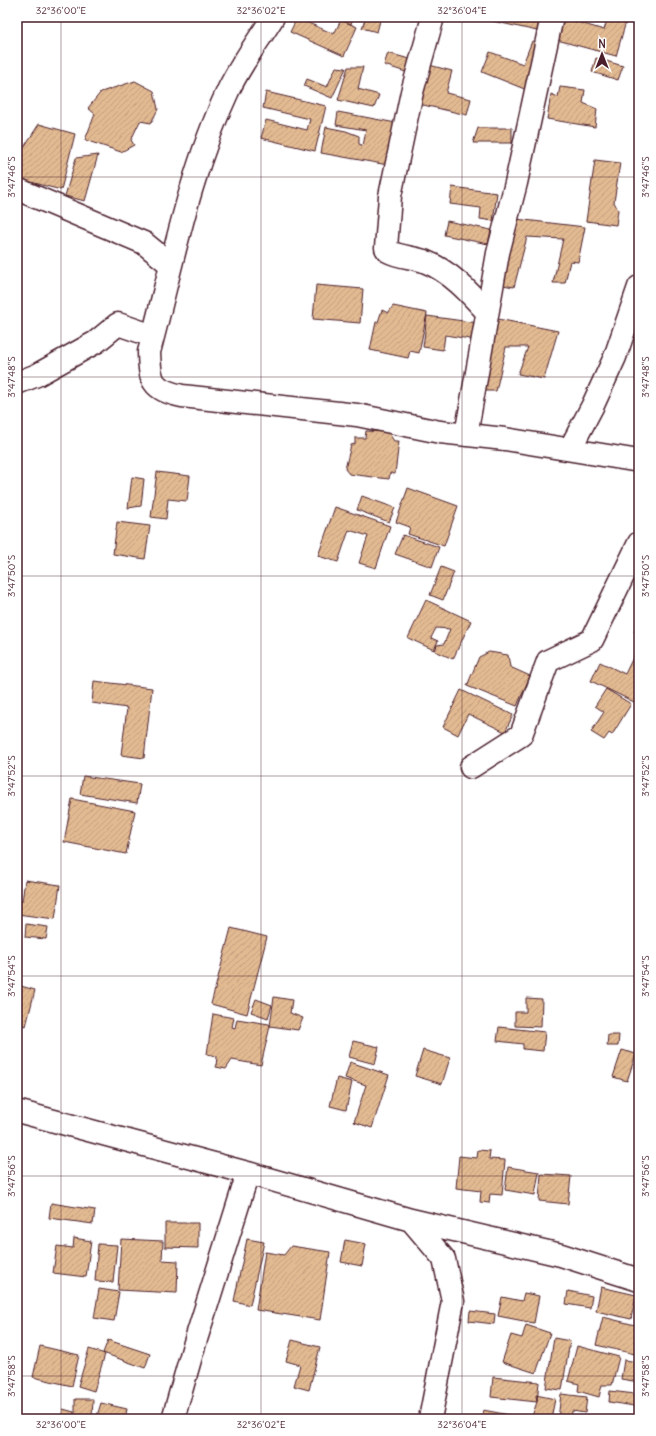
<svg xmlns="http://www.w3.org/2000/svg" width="656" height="1436" viewBox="0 0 656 1436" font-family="Delius,sans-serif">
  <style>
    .building { fill: url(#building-hatch); stroke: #4a1f2b }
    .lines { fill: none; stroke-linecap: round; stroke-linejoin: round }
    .street-casing { stroke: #4a1f2b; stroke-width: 25 }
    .street { stroke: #fff; stroke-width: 22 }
    .ticks { fill: none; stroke: #4a1f2b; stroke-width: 1; stroke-opacity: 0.45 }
    .neatline { fill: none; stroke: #4a1f2b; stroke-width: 1.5 }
    .ticks-label { font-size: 10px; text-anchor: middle; fill: #4a1f2b }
  </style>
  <defs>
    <pattern id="building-hatch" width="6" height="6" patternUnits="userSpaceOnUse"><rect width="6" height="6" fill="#e2ba92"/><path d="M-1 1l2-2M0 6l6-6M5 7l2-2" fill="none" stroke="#c39f7e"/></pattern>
  </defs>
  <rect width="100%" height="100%" fill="#fff"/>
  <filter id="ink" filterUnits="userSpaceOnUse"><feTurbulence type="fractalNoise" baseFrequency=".025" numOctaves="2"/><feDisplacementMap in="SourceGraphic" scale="8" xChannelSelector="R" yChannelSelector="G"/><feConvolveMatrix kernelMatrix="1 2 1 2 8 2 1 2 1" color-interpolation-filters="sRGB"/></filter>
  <g filter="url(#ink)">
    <path class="building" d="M338 17H353L351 24 337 19Z
      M366 17H381L377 32 362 28Z
      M489 17H540L537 31 488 20Z
      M608 17 627 18 616 56 557 40 564 18 604 30Z
      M297 18 334 34 341 20 357 27 344 56 290 32Z
      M532 41 550 48 532 92 482 72 490 52 523 64Z
      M388 53 413 60 409 73 384 65Z
      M596 58 623 66 618 80 592 72Z
      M429 65 452 71 446 93 471 99 467 115 419 104Z
      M336 67 346 68 332 98 304 86 307 79 327 87Z
      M348 67H363L358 89 379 95 374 108 338 100Z
      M135 81 154 91 158 109 151 123 140 121 131 140 134 145 121 152 85 140 95 114 88 108 101 92Z
      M560 87 585 90 583 103 597 109 595 127 547 119 551 94 558 97Z
      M266 92 326 106 315 151 261 138 266 120 307 130 310 119 263 108Z
      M338 112 396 123 388 165 321 153 326 127 346 131 359 136V144L363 146 366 130 336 125Z
      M39 124 75 134 61 190 23 180 17 158Z
      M478 128H512V143H473Z
      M98 155 85 201 65 196 76 158Z
      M595 160 620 163 614 202 618 210 616 225 586 221Z
      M452 187 497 193 493 221 480 219 481 208 450 204Z
      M637 212H639V227L634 226Z
      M516 219 585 227 578 262 570 261 565 283H553L563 239 527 237 514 287 503 285Z
      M447 221 491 230 488 244 444 235Z
      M316 285 363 289 360 323 313 319Z
      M393 306 427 313 419 353 410 351 408 358 370 350 376 322H378L382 310 388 313Z
      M427 316 478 323 476 340 445 335 443 350 423 347Z
      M498 319 558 331 544 379 518 374 528 347H506L496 391H479Z
      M366 431 388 432 394 441H399L395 474 390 473 389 479 349 474 345 469 351 445 355 444V438H365Z
      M157 472 190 476 187 501 168 499 166 519 151 517Z
      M132 477 144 479 141 506 128 508Z
      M408 488 458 506 444 546 408 534 410 527 396 522Z
      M362 496 395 508 389 522 357 510Z
      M335 507 390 526 376 568 359 563 368 536 349 530 338 562 318 556Z
      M117 522 150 526 145 559 113 554Z
      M403 535 439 547 432 567 395 554Z
      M441 567 454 572 443 600 430 595Z
      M426 600 471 621 453 659 435 651 437 645 444 644 450 629 436 628 431 638 438 641 434 650 408 638Z
      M639 621V635L634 632Z
      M639 645V697L636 703 591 681 600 662 625 674Z
      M489 652 508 655 510 667 530 676 517 706 467 686 479 657Z
      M94 681 152 688 144 758 121 755 127 708 92 703Z
      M606 689 631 704 612 735 609 733 604 740 591 732 604 712 595 706Z
      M461 690 513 715 505 732 468 714 458 735 443 727Z
      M83 776 140 784 137 803 80 794Z
      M72 799 135 811 126 854 64 842Z
      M25 880 60 885 55 919 17 914V900L22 901Z
      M26 924 48 927 46 939 25 937Z
      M231 928 267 937 247 1014 211 1004Z
      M17 985 35 990 26 1026 17 1023Z
      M274 997 292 1000 290 1013 303 1018 298 1030 270 1026Z
      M526 998 542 999 541 1027 515 1026V1012H526Z
      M256 999 272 1005 268 1018 251 1012Z
      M213 1014 234 1018 232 1027 235 1028 237 1019 269 1024 270 1026 261 1065 232 1060 226 1069 216 1067 217 1056 207 1054Z
      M499 1027 545 1032 543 1051 523 1049V1044L497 1041Z
      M608 1035H619L618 1046H607Z
      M353 1041 379 1047 375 1064 349 1057Z
      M423 1050 450 1058 442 1084 415 1076Z
      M622 1050 636 1054 627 1081 613 1077Z
      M350 1062 389 1075 372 1128 354 1122 366 1085 345 1078Z
      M337 1078 352 1082 346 1110 330 1106Z
      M478 1150 490 1151 489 1159 505 1160 502 1195 490 1194 489 1203 480 1202 481 1191 456 1188 459 1156 477 1158Z
      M508 1167 539 1172 535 1195 505 1190Z
      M541 1174 571 1176 568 1204 539 1201Z
      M51 1203 95 1210 93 1224 49 1218Z
      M165 1223H198V1248L165 1247Z
      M74 1238 91 1241 86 1277 53 1273 57 1246 73 1248Z
      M121 1239 163 1241 162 1260 178 1261 177 1293 118 1290Z
      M247 1239 264 1242 250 1305 234 1301Z
      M345 1240 366 1244 362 1266 341 1262Z
      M98 1244 117 1245 113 1282 95 1281Z
      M291 1246 330 1252 320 1320 256 1310 265 1252 284 1255Z
      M601 1287 636 1295 631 1319 596 1311Z
      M99 1289 119 1292 114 1321 94 1318Z
      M568 1291 592 1296 590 1308 566 1304Z
      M524 1293 539 1296 534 1323 498 1316 502 1297 522 1301Z
      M470 1311 495 1314 494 1324 469 1321Z
      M603 1317 639 1326V1355L596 1345Z
      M526 1325 550 1333 536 1373 502 1362 511 1335 522 1338Z
      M554 1338 570 1341 562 1390 546 1388Z
      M108 1340 150 1354 145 1368 103 1353Z
      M292 1340 320 1347 309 1390 294 1386 300 1365 286 1361Z
      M40 1346 79 1355 72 1386 33 1377Z
      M577 1346 619 1357 612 1385H602L599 1397 578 1391 579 1384 568 1381Z
      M89 1349 105 1354 94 1391 78 1386Z
      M624 1360 639 1362V1382L621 1379Z
      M493 1377 539 1382 537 1402 491 1397Z
      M610 1391 635 1394 634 1406 609 1402Z
      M561 1394 587 1397 585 1413 572 1411 571 1419H558Z
      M536 1395 555 1399 551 1419H531L537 1402Z
      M75 1399H93L92 1419H75Z
      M101 1403 127 1409 125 1419H111L97 1416Z
      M63 1409 74 1412 72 1419H61Z
      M483 1410 531 1419H481Z"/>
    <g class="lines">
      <defs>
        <path id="street" d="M273 17C258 42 239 66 227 93 189 174 172 266 149 352 150 381 151 389 182 396L357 415 440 432 505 439 639 461
          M433 17 412 92 390 196 386 248 388 251C399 257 412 257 424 261 450 271 469 292 487 312
          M17 189 144 243 171 265
          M17 383 37 375 96 342 118 324 153 336
          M466 435 498 253 516 183 552 17
          M570 449 593 405 615 357 639 287
          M471 767 521 735 548 661 592 640 639 543
          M17 1111 248 1173 411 1220 561 1255 639 1280
          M411 1220 444 1259 453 1301 430 1419
          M173 1419 193 1349 248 1173"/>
      </defs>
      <use href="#street" class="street-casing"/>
      <use href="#street" class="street"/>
    </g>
  </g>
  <path class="ticks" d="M61 17V1419M261 17V1419M462 17V1419M17 177H639M17 377H639M17 576H639M17 776H639M17 976H639M17 1176H639M17 1376H639"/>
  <rect width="656" height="1436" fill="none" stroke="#fff" stroke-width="44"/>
  <g transform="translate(602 54)" stroke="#ffffff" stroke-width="3" paint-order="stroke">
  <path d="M0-3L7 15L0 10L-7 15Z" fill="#4a1f2b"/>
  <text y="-6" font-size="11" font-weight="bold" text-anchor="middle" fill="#4a1f2b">N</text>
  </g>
  <rect x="22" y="22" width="612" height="1392" class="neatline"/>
  <g class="ticks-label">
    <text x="61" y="14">32°36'00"E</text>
    <text x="261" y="14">32°36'02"E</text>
    <text x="462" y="14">32°36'04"E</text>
    <text transform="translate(11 177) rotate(-90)" y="4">3°47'46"S</text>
    <text transform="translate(645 177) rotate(-90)" y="4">3°47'46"S</text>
    <text transform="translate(11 377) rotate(-90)" y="4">3°47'48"S</text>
    <text transform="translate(645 377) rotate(-90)" y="4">3°47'48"S</text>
    <text transform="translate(11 576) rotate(-90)" y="4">3°47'50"S</text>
    <text transform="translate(645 576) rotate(-90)" y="4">3°47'50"S</text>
    <text transform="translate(11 776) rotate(-90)" y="4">3°47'52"S</text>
    <text transform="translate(645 776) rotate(-90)" y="4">3°47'52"S</text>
    <text transform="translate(11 976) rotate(-90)" y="4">3°47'54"S</text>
    <text transform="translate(645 976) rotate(-90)" y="4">3°47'54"S</text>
    <text transform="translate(11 1176) rotate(-90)" y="4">3°47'56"S</text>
    <text transform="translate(645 1176) rotate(-90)" y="4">3°47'56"S</text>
    <text transform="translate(11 1376) rotate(-90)" y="4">3°47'58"S</text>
    <text transform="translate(645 1376) rotate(-90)" y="4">3°47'58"S</text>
    <text x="61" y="1428">32°36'00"E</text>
    <text x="261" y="1428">32°36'02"E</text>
    <text x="462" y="1428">32°36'04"E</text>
  </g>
</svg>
